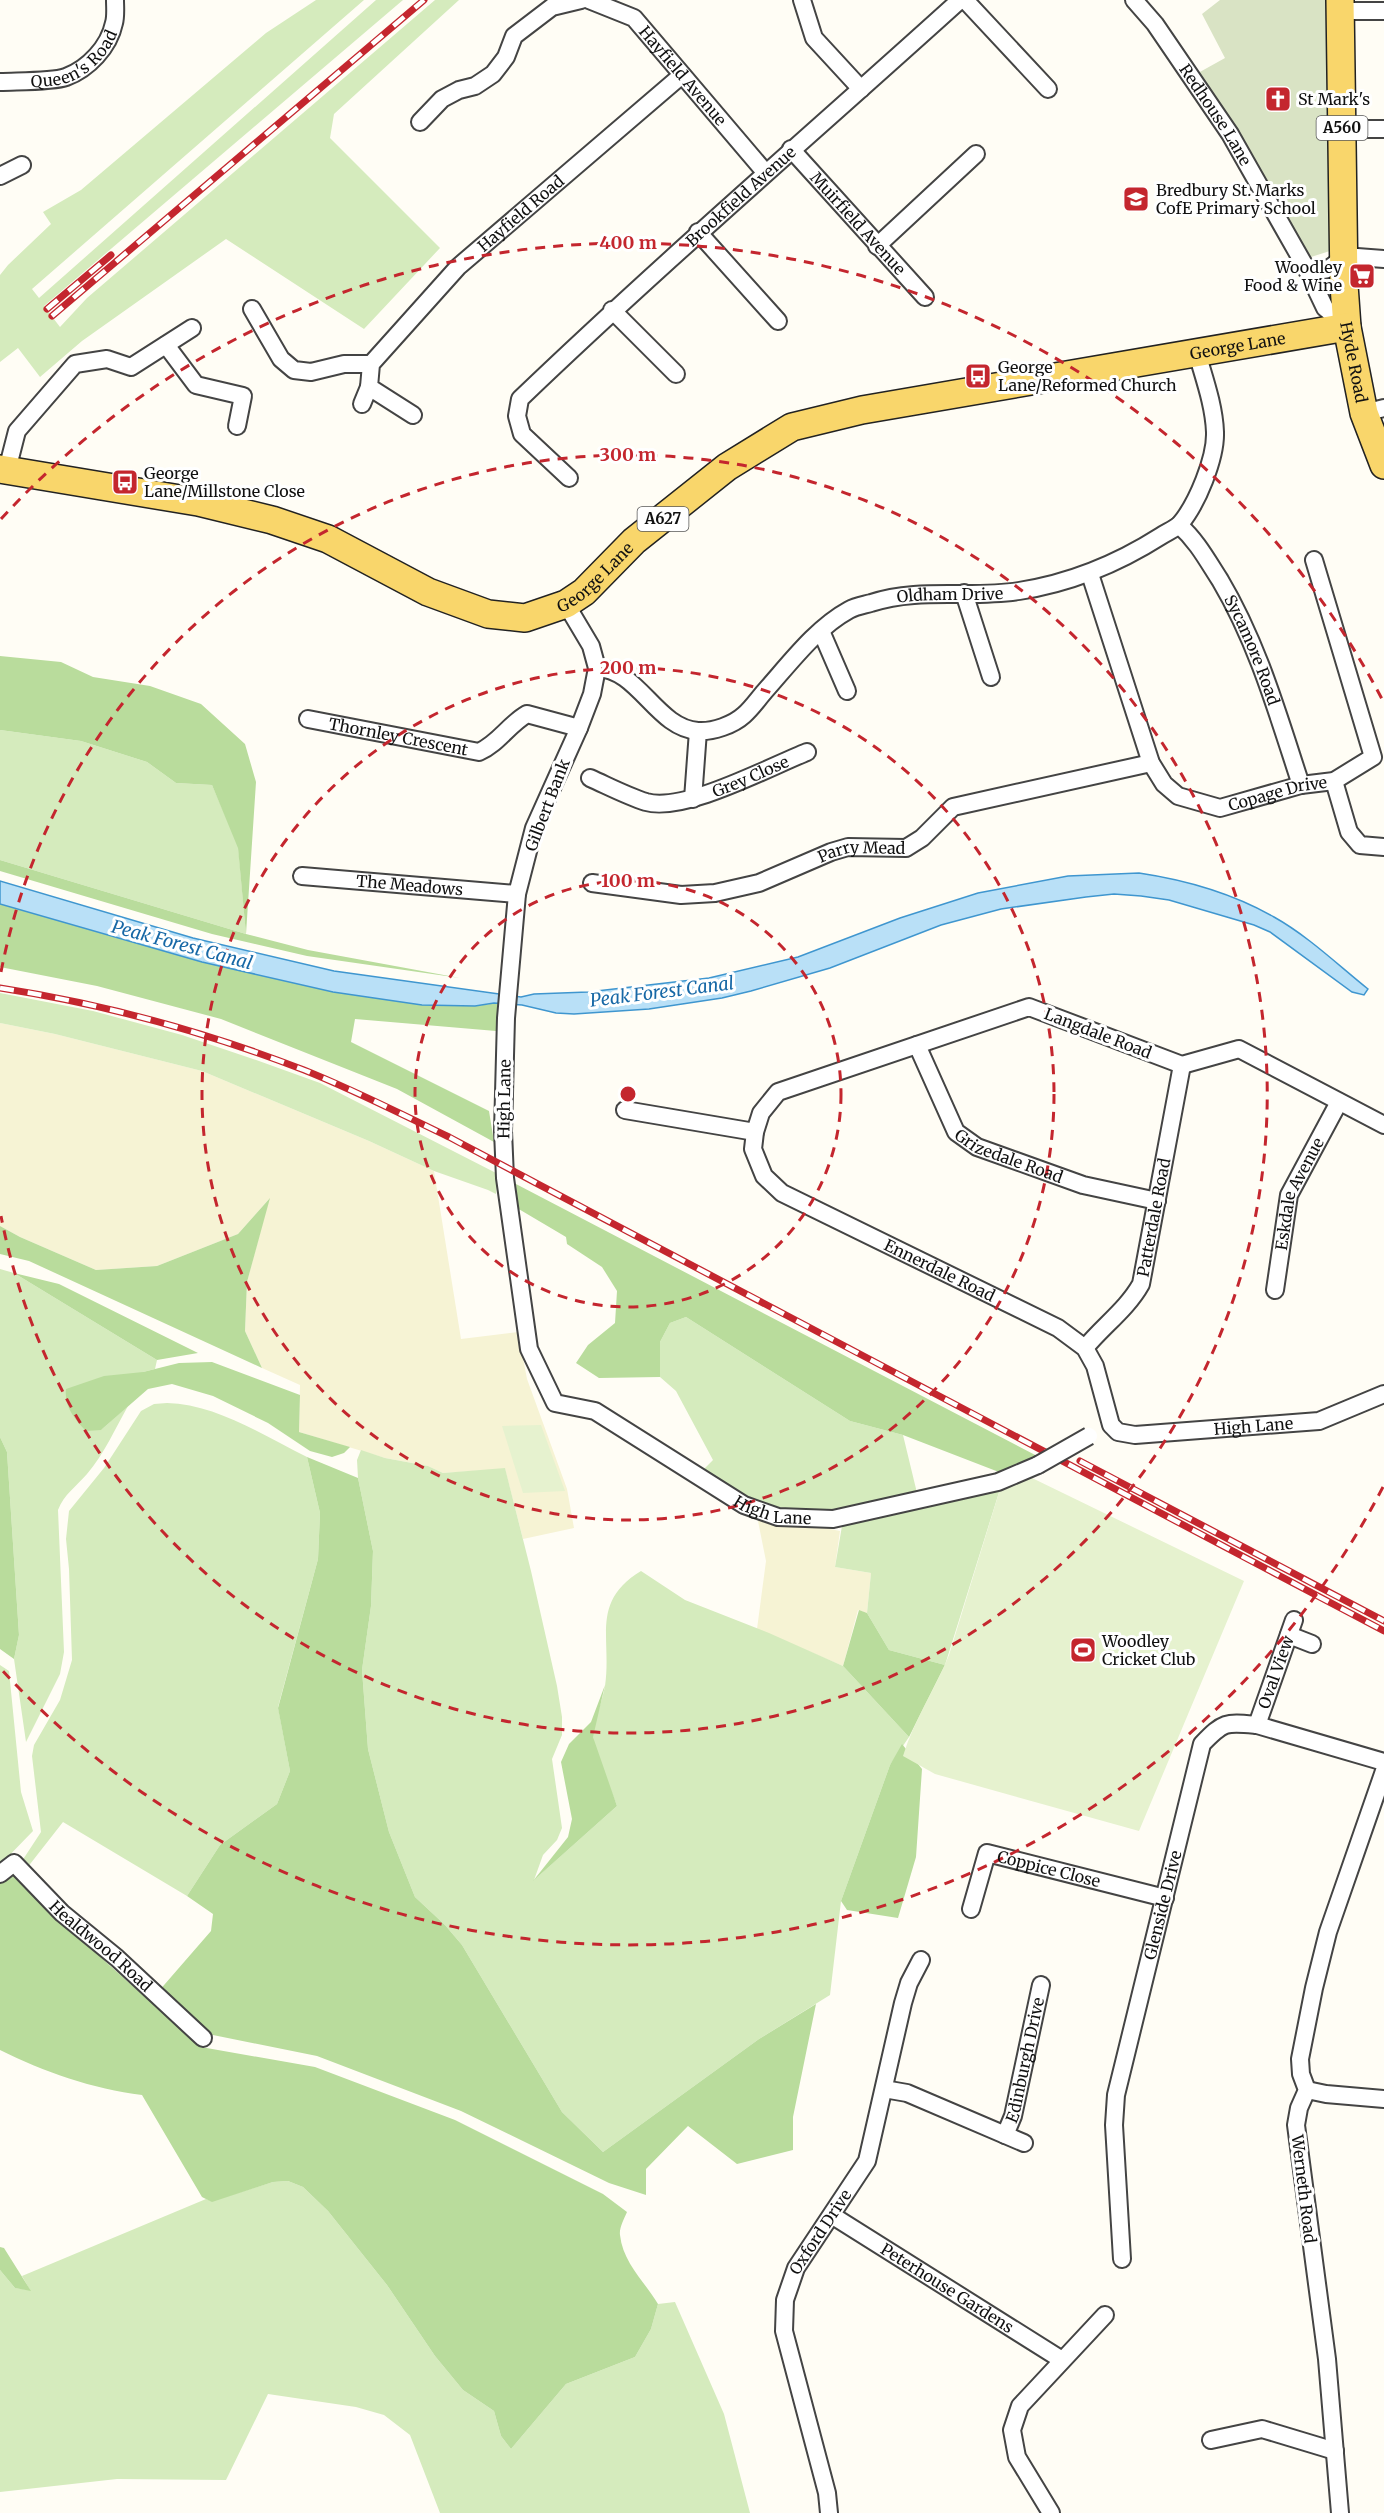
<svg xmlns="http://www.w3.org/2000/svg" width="1384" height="2513" viewBox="0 0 1384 2513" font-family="Merriweather,serif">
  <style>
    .farmland { fill: #f6f3d4 }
    .green { fill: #d5ebbd }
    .forest { fill: #b9dc9c }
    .cemetery { fill: #d9e3c4 }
    .pitch { fill: #e6f2cf }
    .water { fill: #b9e0f7; stroke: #3f96cf; stroke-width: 1.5 }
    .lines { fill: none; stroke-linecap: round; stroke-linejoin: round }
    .street-casing { stroke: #444; stroke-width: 20 }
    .primary-casing { stroke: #222; stroke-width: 30 }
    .street { stroke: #fff; stroke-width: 16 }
    .primary { stroke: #f9d66b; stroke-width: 27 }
    .rail-casing { stroke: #c4262e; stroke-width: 7 }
    .rail { stroke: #fff; stroke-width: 4.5; stroke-dasharray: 14; stroke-linecap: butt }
    .street-bridge-casing { stroke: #444; stroke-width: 20; stroke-linecap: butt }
    .street-bridge { stroke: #fff; stroke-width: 16 }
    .ring { fill: none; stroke: #c4262e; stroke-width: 3; stroke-dasharray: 10 8 }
    .labels { text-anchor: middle; stroke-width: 6; stroke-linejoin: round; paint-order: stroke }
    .shield { fill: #fff; stroke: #585858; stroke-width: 1.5 }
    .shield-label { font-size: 15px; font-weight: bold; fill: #111 }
    .street-label { font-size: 16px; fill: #111; stroke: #fff }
    .poi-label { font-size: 16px; fill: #111; stroke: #fff; text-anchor: start }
    .water-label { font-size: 18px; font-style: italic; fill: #1768a6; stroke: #fff }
    .centre { fill: #c4262e; stroke: #fff; stroke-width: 3 }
    .ring-label { font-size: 18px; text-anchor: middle; font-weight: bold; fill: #c4262e; stroke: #fff; stroke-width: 6; stroke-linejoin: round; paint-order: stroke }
  </style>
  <rect width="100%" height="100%" fill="#fffdf5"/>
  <path class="farmland" d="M0 1023 55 1034 202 1071 369 1141 434 1171 461 1339 518 1332 527 1379 567 1489 574 1528 523 1539 505 1469 443 1473 428 1466 385 1458 299 1432 300 1385 262 1368 245 1331 247 1282 269 1199 238 1234 157 1266 96 1270 20 1237 0 1226Z
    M757 1516 829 1526 830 1529 840 1531 835 1567 871 1573 867 1613 858 1610 843 1666 757 1629 766 1561Z"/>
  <path class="green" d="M316 0H364L32 289 39 298 376 0H403L44 306 60 327 87 298 435 0H459L334 114 330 138 440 248 364 329 226 239 82 341 40 377 18 348 0 362V275L8 265 51 224 43 212 81 190 266 33Z
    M0 730 81 741 147 762 176 783 212 785 238 845 246 934 0 860Z
    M0 993 93 1011 182 1035 259 1061 320 1083 498 1174 496 1194 488 1190 434 1171 369 1141 202 1071 55 1034 0 1023Z
    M0 1269 14 1273 157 1360 155 1369 143 1372 101 1430 128 1406C115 1429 104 1454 87 1474 76 1487 64 1494 58 1510L64 1652 60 1674 26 1742 14 1659 19 1635 7 1452 0 1437Z
    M686 1317 850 1421 903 1435 917 1493C861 1506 801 1525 745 1498 730 1491 716 1480 702 1471L713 1460 676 1391 660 1377V1342L670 1323Z
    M167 1403C216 1404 264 1436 307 1457L320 1513 318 1559 278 1707 290 1771 277 1804 220 1845 187 1896 63 1822 27 1868 22 1861 41 1832 32 1756 34 1745 60 1700 72 1660 69 1569 66 1539 69 1511 104 1468 141 1411 154 1404Z
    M361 1450 385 1458 428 1466 443 1473 505 1468 531 1571 557 1686 562 1717V1735L552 1759 562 1828 557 1840 543 1855 534 1880 617 1806C612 1792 593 1748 593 1736 594 1720 602 1703 605 1686 612 1638 590 1602 641 1571L685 1600 769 1633 843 1666 909 1737 890 1765 841 1901 830 1995 759 2039 603 2152 562 2112 462 1945 445 1925 415 1897 389 1832 368 1749 362 1670 371 1606 373 1551 358 1478 357 1460Z
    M1001 1486 945 1665 889 1650 867 1613 871 1573 835 1567 842 1526Z
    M0 1665 9 1671 21 1792 33 1831 0 1865Z
    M288 2181 303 2187 328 2211 387 2285 435 2356 463 2390 494 2411 501 2436 511 2449 566 2384 635 2357 651 2329 658 2304 675 2302 724 2414 750 2513H440L410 2435 384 2415 356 2407 268 2394 226 2480 117 2479 0 2492V2270L15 2288 30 2290 22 2276 206 2199 212 2201 273 2182Z"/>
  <path class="forest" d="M0 656 61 662 93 677 150 686 201 704 245 744 256 782 246 934 308 950 460 978 307 956 212 934 0 871V860L246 934 238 848 212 785 176 783 147 762 81 741 0 730Z
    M0 904 202 962 285 981 422 1005 475 1006 498 1003 496 1031 355 1019 351 1042 489 1111 494 1142 397 1089 221 1019 97 986 0 967Z
    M516 1184 1039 1457 1004 1474 903 1435 850 1421 686 1317 670 1323 660 1342V1377L599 1378 576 1363 588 1345 615 1323 617 1291 602 1267 567 1244 566 1237 517 1208Z
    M270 1198 247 1282 245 1331 262 1368 29 1261 0 1254V1226L20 1237 96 1270 157 1266 238 1234Z
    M14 1273 59 1284 198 1353 157 1360Z
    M212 1362 300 1395 299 1432 350 1447 344 1453 332 1457 310 1451 268 1423 213 1396 172 1384 148 1389 101 1430 86 1431C74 1419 64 1406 66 1389L104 1376 143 1372 179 1363Z
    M0 1437 7 1452 19 1635 14 1659 0 1649Z
    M307 1457 358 1478 373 1551 371 1606 362 1670 368 1749 389 1832 415 1897 445 1925 462 1945 562 2112 603 2152 759 2039 816 2004 793 2117V2150L737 2164 688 2126 646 2169V2195L609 2183 461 2111 317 2056 208 2034 158 1992 211 1931 213 1914 187 1896 220 1845 277 1804 290 1771 278 1708 318 1559 320 1513Z
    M859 1610 867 1613 889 1650 945 1665 909 1737 843 1666Z
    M605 1685 593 1737 617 1806 533 1881 568 1837 572 1819 561 1762 569 1744 591 1722Z
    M902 1744 922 1769 916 1857 898 1918 847 1910 841 1901 890 1765Z
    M13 1872 107 1963 201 2047 315 2067 455 2120 603 2194 627 2212C624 2219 619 2228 620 2235 623 2263 645 2282 658 2304L651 2329 635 2357 566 2384 511 2449 501 2436 494 2411 463 2390 435 2356 387 2285 328 2211 303 2187 288 2181 273 2182 212 2202 202 2197 142 2095C93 2089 44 2072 0 2050V1882Z
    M0 2247 4 2248 31 2291 15 2288 0 2270Z"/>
  <path class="cemetery" d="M1220 0H1327L1333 250 1311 257 1198 73 1225 58 1202 14Z"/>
  <path class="pitch" d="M541 1425 565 1491 523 1493 502 1426Z
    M1030 1477 1244 1581 1139 1831 935 1774 903 1756C914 1720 935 1689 949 1655L1001 1486Z"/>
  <path class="water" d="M1139 873C1186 880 1232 893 1274 917 1308 936 1338 965 1368 989L1364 995 1352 992 1270 932 1254 925 1169 900 1141 896 1114 894 1086 897 1001 909 941 925 830 968 751 991 722 998 649 1009 574 1014 556 1013 522 1005 494 1003 475 1006 422 1005 333 992 202 962 0 904V881L193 938 334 971 521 997 534 994 588 992 709 978 798 957 900 918 978 893 1068 876Z"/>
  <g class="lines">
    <defs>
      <g id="street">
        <path id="s1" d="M589 0 634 18 765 172"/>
        <path d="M802 0 814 38 861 89"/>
        <path d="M965 0 1048 89"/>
        <path id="s2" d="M1134 0 1155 24 1230 134 1305 266 1325 308 1347 327"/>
        <path d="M1340 11H1384"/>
        <path id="s3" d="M0 82C16 81 52 82 66 77 88 69 109 47 114 23 116 16 115 7 115 0"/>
        <path d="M420 122 442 99 459 90 475 86 493 74 506 57 514 36 552 7 581 0"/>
        <path d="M1342 129H1384"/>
        <path id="s4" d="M791 149 925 297"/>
        <path d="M0 176 22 165"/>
        <path d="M698 232 778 321"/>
        <path d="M877 246 976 154"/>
        <path d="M1305 266C1326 274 1329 270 1344 256L1384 259"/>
        <path d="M252 309 281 359 294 370 311 372 344 364H371"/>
        <path d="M612 310 676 374"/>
        <path d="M166 345 196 385 243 396 237 426"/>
        <path d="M362 404 369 387"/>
        <path d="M1364 413 1384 408"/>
        <path id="s5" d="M413 415 369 387 371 364 458 267 682 75"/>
        <path d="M7 470 17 431 75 364 107 359 131 367 192 328"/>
        <path id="s6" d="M569 478 522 434 517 416 520 399C663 262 813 133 960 0"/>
        <path id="s7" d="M1179 525C1197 541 1207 560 1220 580 1258 644 1278 715 1301 785"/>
        <path id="s8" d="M1090 574 1151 763 1164 784 1178 796 1220 808 1301 785 1334 781 1373 757 1314 560"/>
        <path d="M964 593 991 677"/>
        <path id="s9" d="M566 604 591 646 597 668 592 694 579 728 534 828 517 894 506 1018 503 1131 505 1178 529 1349 555 1403 595 1411 744 1505 778 1517 833 1519 998 1482 1038 1465"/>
        <path d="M821 631 847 691"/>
        <path id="s10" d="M597 668C639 669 656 728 698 731 713 732 733 725 744 715 752 708 758 699 765 691 790 663 816 628 849 610 856 606 864 605 871 603 920 587 969 599 1019 591 1071 583 1117 564 1161 536 1167 532 1175 529 1180 524 1197 504 1216 458 1215 432 1214 405 1204 378 1197 353"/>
        <path id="s11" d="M308 719 479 752C499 743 508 725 527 714L579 728"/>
        <path id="s12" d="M590 778C608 786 627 796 646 802 684 813 769 767 807 752"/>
        <path d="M1334 781 1349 832 1360 845 1384 847"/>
        <path d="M693 799 698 731"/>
        <path id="s13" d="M302 876 517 894"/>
        <path id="s14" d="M592 883 681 895 715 893 759 883 831 852 848 847 906 848 922 838 953 807 1151 763"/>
        <path id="s15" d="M917 1045 956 1132 977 1147 1083 1185 1157 1201"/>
        <path d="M625 1110 755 1132"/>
        <path id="s16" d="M1384 1125 1239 1049 1182 1065 1029 1007 778 1092 761 1113 755 1132 753 1149 764 1176 782 1193 1058 1328 1085 1348 1095 1366 1111 1425 1118 1432 1135 1435 1319 1421 1384 1394"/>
        <path id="s17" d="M1275 1290 1289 1195 1339 1102"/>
        <path id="s18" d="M1085 1348C1103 1326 1127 1309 1141 1284L1182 1065"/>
        <path d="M1289 1635 1312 1644"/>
        <path id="s19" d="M1257 1725 1294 1620"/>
        <path id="s20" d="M0 1874 14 1863 62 1913 117 1958 203 2038"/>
        <path id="s21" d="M971 1909 987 1853 1165 1898"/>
        <path d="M884 2089 907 2093 1024 2143"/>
        <path d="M1307 2090 1326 2094 1384 2099"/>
        <path id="s22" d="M1005 2135 1013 2116 1041 1985"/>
        <path id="s23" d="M833 2216 1062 2360"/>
        <path id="s24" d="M1122 2259 1114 2125 1116 2095 1202 1744C1224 1721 1226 1722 1257 1725L1384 1762"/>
        <path d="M1211 2440 1262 2429 1335 2451"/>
        <path id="s25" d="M829 2513 827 2493 784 2331 785 2300 796 2268 867 2161 903 2003 909 1983 921 1960"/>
        <path d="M1051 2513 1017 2457 1012 2430 1020 2406 1105 2315"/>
        <path d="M1340 2513 1327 2359 1296 2125 1299 2108 1307 2090 1301 2074 1300 2059 1314 1988 1328 1932 1384 1771"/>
      </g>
      <g id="primary">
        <path id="s26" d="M1340 0 1344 285 1347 327 1364 413 1384 465"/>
        <path id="s27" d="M0 469 198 502 272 520 328 539 428 592 488 614 525 618 566 604 584 592 634 541 727 467 792 427 862 410 1347 327"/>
      </g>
    </defs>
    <use href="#street" class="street-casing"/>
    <use href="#primary" class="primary-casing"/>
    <use href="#street" class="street"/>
    <use href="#primary" class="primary"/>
    <defs>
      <path id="rail" d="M47 309 111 255
        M52 316 424 0
        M0 988C104 1004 206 1032 304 1070 354 1090 401 1114 449 1137L1384 1631
        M1080 1461 1384 1621"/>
    </defs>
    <use href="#rail" class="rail-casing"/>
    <use href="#rail" class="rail"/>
    <defs>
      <path id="street-bridge" d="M1038 1465 1089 1436"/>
    </defs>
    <use href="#street-bridge" class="street-bridge-casing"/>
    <use href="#street-bridge" class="street-bridge"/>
  </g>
  <g class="ring">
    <circle cx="628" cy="1094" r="213"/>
    <circle cx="628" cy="1094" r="426"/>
    <path d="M1 972A639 639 0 1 1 1 1216"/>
    <path d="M1383 1487A851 851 0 0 1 1 1669M1 519A851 851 0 0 1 1383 701"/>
  </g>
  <defs>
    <symbol id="church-square" viewBox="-11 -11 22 22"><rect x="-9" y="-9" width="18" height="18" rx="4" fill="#c4262e" stroke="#fff"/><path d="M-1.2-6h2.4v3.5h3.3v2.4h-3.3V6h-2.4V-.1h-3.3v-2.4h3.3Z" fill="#fff"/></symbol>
    <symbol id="school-square" viewBox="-11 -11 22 22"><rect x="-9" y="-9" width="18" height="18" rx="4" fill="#c4262e" stroke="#fff"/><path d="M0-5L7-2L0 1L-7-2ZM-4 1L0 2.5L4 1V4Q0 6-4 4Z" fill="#fff"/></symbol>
    <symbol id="supermarket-square" viewBox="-11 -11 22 22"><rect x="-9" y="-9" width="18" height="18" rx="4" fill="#c4262e" stroke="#fff"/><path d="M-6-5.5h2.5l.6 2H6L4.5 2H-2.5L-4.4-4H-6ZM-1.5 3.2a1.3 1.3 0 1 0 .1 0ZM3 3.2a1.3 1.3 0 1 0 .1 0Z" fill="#fff"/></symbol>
    <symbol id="bus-square" viewBox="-11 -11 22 22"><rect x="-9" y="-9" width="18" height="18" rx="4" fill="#c4262e" stroke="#fff"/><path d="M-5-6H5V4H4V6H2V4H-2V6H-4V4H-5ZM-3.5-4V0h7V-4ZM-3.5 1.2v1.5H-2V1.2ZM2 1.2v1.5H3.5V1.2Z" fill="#fff"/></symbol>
    <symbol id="stadium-square" viewBox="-11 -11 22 22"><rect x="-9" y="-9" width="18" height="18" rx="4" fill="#c4262e" stroke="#fff"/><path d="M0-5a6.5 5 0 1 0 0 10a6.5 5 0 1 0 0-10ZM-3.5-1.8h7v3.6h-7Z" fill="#fff"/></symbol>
  </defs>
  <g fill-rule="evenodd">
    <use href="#church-square" x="1263" y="84" width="30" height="30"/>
    <use href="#school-square" x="1121" y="184" width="30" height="30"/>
    <use href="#supermarket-square" x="1347" y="261" width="30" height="30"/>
    <use href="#bus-square" x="963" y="361" width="30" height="30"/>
    <use href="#bus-square" x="110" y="467" width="30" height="30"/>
    <use href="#stadium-square" x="1068" y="1635" width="30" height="30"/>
  </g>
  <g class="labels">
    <g class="shield">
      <rect x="1316.5" y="116" width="51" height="24" rx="4.5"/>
      <rect x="637.5" y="507" width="51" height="24" rx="4.5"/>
    </g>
    <g class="shield-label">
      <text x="1342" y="133">A560</text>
      <text x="663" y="524">A627</text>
    </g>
    <g class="street-label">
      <text dy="6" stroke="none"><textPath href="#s3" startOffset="82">Queen's Road</textPath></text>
      <text dy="6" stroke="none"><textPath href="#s1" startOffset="124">Hayfield Avenue</textPath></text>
      <text dy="6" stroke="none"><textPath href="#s2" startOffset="141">Redhouse Lane</textPath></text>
      <text dy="6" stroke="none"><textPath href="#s6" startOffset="400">Brookfield Avenue</textPath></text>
      <text dy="6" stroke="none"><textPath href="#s5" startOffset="288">Hayfield Road</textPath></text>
      <text dy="6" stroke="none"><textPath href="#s4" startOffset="100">Muirfield Avenue</textPath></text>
      <text dy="6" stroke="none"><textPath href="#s27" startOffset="1335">George Lane</textPath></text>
      <text dy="6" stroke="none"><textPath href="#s26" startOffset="363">Hyde Road</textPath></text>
      <text dy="6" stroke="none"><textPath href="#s27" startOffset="633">George Lane</textPath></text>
      <text dy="6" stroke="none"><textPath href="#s10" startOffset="424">Oldham Drive</textPath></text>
      <text dy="6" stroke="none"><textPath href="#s7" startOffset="146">Sycamore Road</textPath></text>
      <text dy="6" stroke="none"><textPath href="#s11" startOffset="92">Thornley Crescent</textPath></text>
      <text dy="6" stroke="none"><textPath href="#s12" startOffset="170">Grey Close</textPath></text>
      <text dy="6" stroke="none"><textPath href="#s8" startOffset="345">Copage Drive</textPath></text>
      <text transform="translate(547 805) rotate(-69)" y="6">Gilbert Bank</text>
      <text dy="6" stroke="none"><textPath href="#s14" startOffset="278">Parry Mead</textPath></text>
      <text dy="6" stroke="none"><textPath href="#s13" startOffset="108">The Meadows</textPath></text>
      <text transform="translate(1098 1033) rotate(21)" y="6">Langdale Road</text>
      <text transform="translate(504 1099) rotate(-89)" y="6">High Lane</text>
      <text dy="6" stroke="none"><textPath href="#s15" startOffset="154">Grizedale Road</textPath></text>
      <text dy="6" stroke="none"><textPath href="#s17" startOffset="100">Eskdale Avenue</textPath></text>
      <text dy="6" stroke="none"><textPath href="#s18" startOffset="153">Patterdale Road</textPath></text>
      <text dy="6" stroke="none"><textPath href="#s16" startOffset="945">Ennerdale Road</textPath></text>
      <text dy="6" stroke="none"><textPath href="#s16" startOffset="1338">High Lane</textPath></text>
      <text dy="6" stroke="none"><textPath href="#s9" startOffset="1076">High Lane</textPath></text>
      <text dy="6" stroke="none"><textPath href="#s19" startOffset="56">Oval View</textPath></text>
      <text dy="6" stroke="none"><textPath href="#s21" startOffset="122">Coppice Close</textPath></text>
      <text dy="6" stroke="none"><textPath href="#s24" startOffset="360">Glenside Drive</textPath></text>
      <text dy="6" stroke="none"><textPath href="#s20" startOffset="138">Healdwood Road</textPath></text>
      <text dy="6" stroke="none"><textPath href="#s22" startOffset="78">Edinburgh Drive</textPath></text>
      <text transform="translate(1304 2189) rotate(83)" y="6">Werneth Road</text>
      <text dy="6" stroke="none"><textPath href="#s25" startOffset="296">Oxford Drive</textPath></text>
      <text dy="6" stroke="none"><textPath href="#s23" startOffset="135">Peterhouse Gardens</textPath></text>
    </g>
    <g class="poi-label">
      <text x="1298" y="105">St Mark's</text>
      <text x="1156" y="196">Bredbury St. Marks<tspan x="1156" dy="18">CofE Primary School</tspan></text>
      <text x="1342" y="273" text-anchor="end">Woodley<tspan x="1342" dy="18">Food &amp; Wine</tspan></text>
      <text x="998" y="373">George<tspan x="998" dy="18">Lane/Reformed Church</tspan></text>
      <text x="144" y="479">George<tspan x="144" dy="18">Lane/Millstone Close</tspan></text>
      <text x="1102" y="1647">Woodley<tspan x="1102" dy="18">Cricket Club</tspan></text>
    </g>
    <g class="water-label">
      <text transform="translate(182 945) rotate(15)" y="6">Peak Forest Canal</text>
      <text transform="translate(662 992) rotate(-7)" y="6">Peak Forest Canal</text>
    </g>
  </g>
  <circle cx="628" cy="1094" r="9" class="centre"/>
  <g class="ring-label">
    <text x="628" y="249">400 m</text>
    <text x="628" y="461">300 m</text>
    <text x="628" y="674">200 m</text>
    <text x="628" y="887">100 m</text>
  </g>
</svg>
